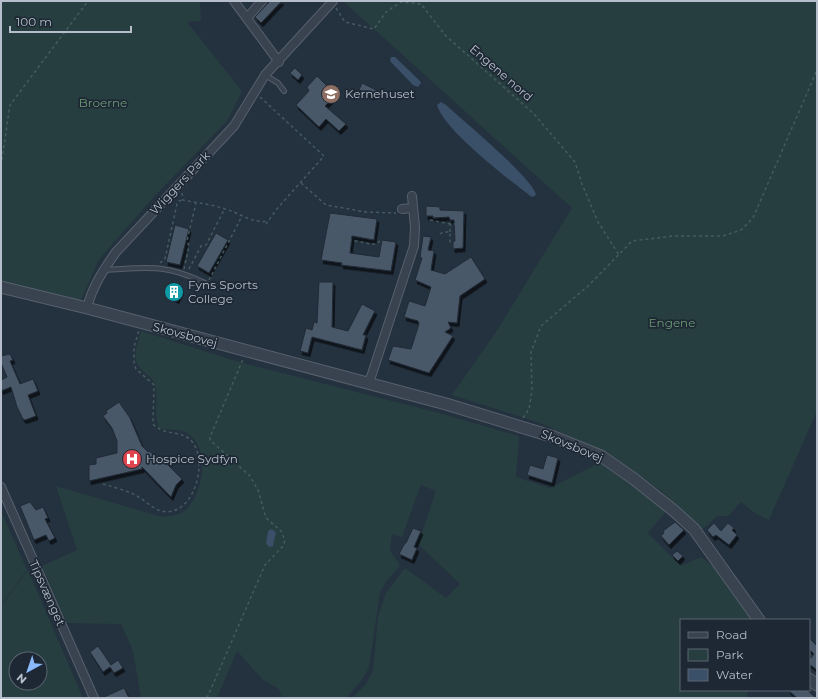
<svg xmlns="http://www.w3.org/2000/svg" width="818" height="699" viewBox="0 0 818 699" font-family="Montserrat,sans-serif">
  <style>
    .green { fill: #273e40; fill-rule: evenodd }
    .water { fill: #3a4f68 }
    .building { fill: #4a5868; stroke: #202a36; filter: url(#shadow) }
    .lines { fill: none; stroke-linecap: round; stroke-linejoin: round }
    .service-casing { stroke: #57616d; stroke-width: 6 }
    .minor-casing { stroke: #57616d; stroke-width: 10 }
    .tertiary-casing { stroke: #57616d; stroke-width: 13 }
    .path { stroke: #455b5d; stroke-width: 1.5; stroke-dasharray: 3 3; stroke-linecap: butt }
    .service { stroke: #39434f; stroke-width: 4 }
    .minor { stroke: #39434f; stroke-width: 8 }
    .tertiary { stroke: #39434f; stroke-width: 11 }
    .labels { text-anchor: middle; stroke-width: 3.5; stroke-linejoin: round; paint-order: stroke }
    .street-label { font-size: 12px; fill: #b5beca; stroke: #1d2834 }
    .poi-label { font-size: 12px; fill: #b5beca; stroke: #1d2834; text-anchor: start }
    .park-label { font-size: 12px; fill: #6c9b75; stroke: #1d2834 }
  </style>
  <defs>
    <filter id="shadow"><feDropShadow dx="2" dy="3.5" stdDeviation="0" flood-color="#0009"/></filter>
  </defs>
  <rect width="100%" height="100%" fill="#24313f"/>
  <path class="green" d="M1 1H200L201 21 187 22 242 91 227 121 150 201 98 261 80 303 1 285Z
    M343 1H817V411L769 520 756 514 741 502 728 516H717L702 530 660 490 608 453 540 423 452 395 496 332 572 208Z
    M141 331 239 362 443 414 519 436 516 477 550 488 599 463 668 509 648 533 681 566 701 557 715 568 751 620H681V690H748L747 698H352L366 684 373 670 378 617 386 593 405 568 446 598 460 584 418 544 436 491 421 485 402 537 392 534 390 550 400 566 388 579 380 592 369 668 361 681 346 698H282L279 689 263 680 237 651 217 698H141L133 651 121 624 67 623 42 566 77 550 56 486 162 517C170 516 176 516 183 512 203 499 212 446 187 433 178 428 168 431 159 428 153 414 159 399 155 385 154 380 149 376 145 373 129 360 137 348 141 331Z
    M1 511 27 570 1 605Z
    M28 570 83 698H1V606ZM16 659H40V683H16Z"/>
  <path class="water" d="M391 57H395L420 81 421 83 418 87 413 85 390 61Z
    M441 102 446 105C461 119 535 180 536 195L532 197 529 195C507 178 444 130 437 105Z
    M271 529 276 532 273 546 269 547 266 543 268 531Z"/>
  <path class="building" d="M270 1H282L261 23 255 17Z
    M295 68 302 75 298 80 290 73Z
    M317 76 336 95 325 106 346 124 339 131 326 119 319 127 296 105 309 91 307 87Z
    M362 83 378 91 372 96 359 90Z
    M426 206 440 207V210L464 211 463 248 453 249V241H455L454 220H450L449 217 433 218V216H426Z
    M330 213 377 219 374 240 352 236 350 253 379 257 382 240 396 242 391 271 341 265 342 263 321 260Z
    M175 225 189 229 180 265 166 262Z
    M216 233 228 240 209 273 197 266Z
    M423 236 431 237 428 250 434 251 431 270 445 274 471 257 485 279 460 296 457 323 448 322 451 328 445 332 453 336 429 373 388 360 393 346 411 349 419 324 418 321 404 317 409 301 425 306 431 287 415 280 422 258 420 257Z
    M319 282H333L332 327 348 331 362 304 375 311 363 335H366L362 350 312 337 308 353 300 351 306 328 312 330 314 322 317 323Z
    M171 284 182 290 177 300 166 295Z
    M10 354 13 360 10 361 20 384 33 379 38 391 28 395 36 416 25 420 23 419 17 407 11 387 1 391V380L7 377 1 363V356Z
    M119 402 130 418 142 446 148 452 149 451 168 465 182 479 176 485 171 497 142 467V469L89 481V465L96 464V458L117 453V441L112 428 103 416 107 413 106 411Z
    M547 455 558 458 552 483 527 475 530 465 543 469Z
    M30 502 36 510 43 507 48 518 45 519 55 538 49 541 46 535 34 540 20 506Z
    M675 522 684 530 669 545 661 536 664 533 663 531Z
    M714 523 721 531 728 523 734 528 732 530 737 535 729 545 716 535 713 537 707 530Z
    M413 528 421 531 414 547 417 548 412 560 399 554 405 543H406Z
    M677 551 683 556 678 561 672 555Z
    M809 638 817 646V670L809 664V660L814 654 809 649Z
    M98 646 111 665 118 660 123 668 114 673 110 667 103 672 90 652Z
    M124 688 129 698H102Z
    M788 690H807L816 698H797Z"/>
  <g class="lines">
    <defs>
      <path id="service" d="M265 75 278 83 284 91
        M104 270C147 268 164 263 205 283"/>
      <path id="minor" d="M234 1 279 62
        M247 18 262 1
        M402 209 413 208
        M87 308C92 287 104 269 116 252L234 126 265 75 333 1
        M369 383 414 246 415 227 412 196
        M1 487 94 698"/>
      <path id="tertiary" d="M1 287 87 308 446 404 554 437 601 456 634 479 673 510 694 529 759 620
        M809 679 817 685"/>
    </defs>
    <use href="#service" class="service-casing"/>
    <use href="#minor" class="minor-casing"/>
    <use href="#tertiary" class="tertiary-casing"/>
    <path class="path" d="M336 8 345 22 374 29 386 12 401 2 421 4 446 36 534 114 575 162 582 184 598 222 619 255
      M260 97 324 156 276 210 266 224
      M1 166 10 105 88 1
      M301 183 326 205 366 212 396 213
      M182 193 183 200C196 203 210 204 222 208 239 212 251 224 269 221
      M430 220 450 224
      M450 232V224H459
      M440 234 443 232H450V245
      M338 260 341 238 371 244H376L380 241
      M160 263 165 259 177 204 179 201 183 200
      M184 269 189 246 187 241 196 203
      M189 269 201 246 206 245 225 208
      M209 280 242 216
      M523 418 529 409 532 391 531 352 541 326 588 286 632 241 673 236H723L741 230 753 218 817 70
      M103 484C113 487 125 490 135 495 143 499 150 506 158 510 177 517 191 501 196 484 200 472 201 454 193 443 184 429 165 437 153 424L154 385 136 369 134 363V347L139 330
      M207 698 265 565 283 546 285 540 281 531 266 518 258 490 250 476 210 440V437L243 359"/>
    <use href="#service" class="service"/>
    <use href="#minor" class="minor"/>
    <use href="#tertiary" class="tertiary"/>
  </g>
  <defs>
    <symbol id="school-disc" viewBox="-11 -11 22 22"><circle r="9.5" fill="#8d6e63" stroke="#1d2834"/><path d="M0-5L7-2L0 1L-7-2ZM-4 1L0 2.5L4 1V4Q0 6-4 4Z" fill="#fff"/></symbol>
    <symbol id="building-disc" viewBox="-11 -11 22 22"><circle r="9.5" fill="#0f9aa8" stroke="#1d2834"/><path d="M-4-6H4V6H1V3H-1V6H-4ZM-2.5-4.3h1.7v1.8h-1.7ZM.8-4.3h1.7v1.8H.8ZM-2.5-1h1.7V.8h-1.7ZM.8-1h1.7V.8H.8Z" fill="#fff"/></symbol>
    <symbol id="hospital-disc" viewBox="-11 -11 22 22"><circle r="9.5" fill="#e0444e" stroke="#1d2834"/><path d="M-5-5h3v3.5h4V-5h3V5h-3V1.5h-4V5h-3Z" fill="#fff"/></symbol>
  </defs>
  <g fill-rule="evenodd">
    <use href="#school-disc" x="320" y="83" width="22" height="22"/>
    <use href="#building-disc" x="163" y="281" width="22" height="22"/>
    <use href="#hospital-disc" x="121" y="448" width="22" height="22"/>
  </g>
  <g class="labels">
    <g class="street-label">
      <text transform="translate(501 73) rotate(41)" y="4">Engene nord</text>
      <text transform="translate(180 183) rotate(-47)" y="4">Wiggers Park</text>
      <text transform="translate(185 335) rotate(15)" y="4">Skovsbovej</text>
      <text transform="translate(572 446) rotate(23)" y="4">Skovsbovej</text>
      <text transform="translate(47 593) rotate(66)" y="4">Tipsvænget</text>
    </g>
    <g class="poi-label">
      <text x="345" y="98">Kernehuset</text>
      <text x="188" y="289">Fyns Sports<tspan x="188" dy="14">College</tspan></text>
      <text x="146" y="463">Hospice Sydfyn</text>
    </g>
    <g class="park-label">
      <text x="103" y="107">Broerne</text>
      <text x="672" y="327">Engene</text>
    </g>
  </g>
  <rect width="818" height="699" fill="none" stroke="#b5beca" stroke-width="4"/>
  <rect x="680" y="619" width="130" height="72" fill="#1d2834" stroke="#5a6470"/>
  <rect x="688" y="632" width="20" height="6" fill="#39434f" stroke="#5a6470"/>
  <text x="716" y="639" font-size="12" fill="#b5beca">Road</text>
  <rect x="688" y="649" width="20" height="12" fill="#273e40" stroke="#5a6470"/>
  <text x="716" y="659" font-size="12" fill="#b5beca">Park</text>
  <rect x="688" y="669" width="20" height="12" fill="#3a4f68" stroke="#5a6470"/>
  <text x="716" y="679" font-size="12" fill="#b5beca">Water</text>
  <g transform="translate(28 671) rotate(220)"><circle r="19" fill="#1d2834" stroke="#5a6470"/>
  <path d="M0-3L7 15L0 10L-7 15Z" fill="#8bb9f9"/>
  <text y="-6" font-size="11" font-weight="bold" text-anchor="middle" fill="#b5beca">N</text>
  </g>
  <path d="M10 26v6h121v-6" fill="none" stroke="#b5beca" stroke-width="2"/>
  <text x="16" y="26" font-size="12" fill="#b5beca" stroke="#1d2834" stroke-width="3" paint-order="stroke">100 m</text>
</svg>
